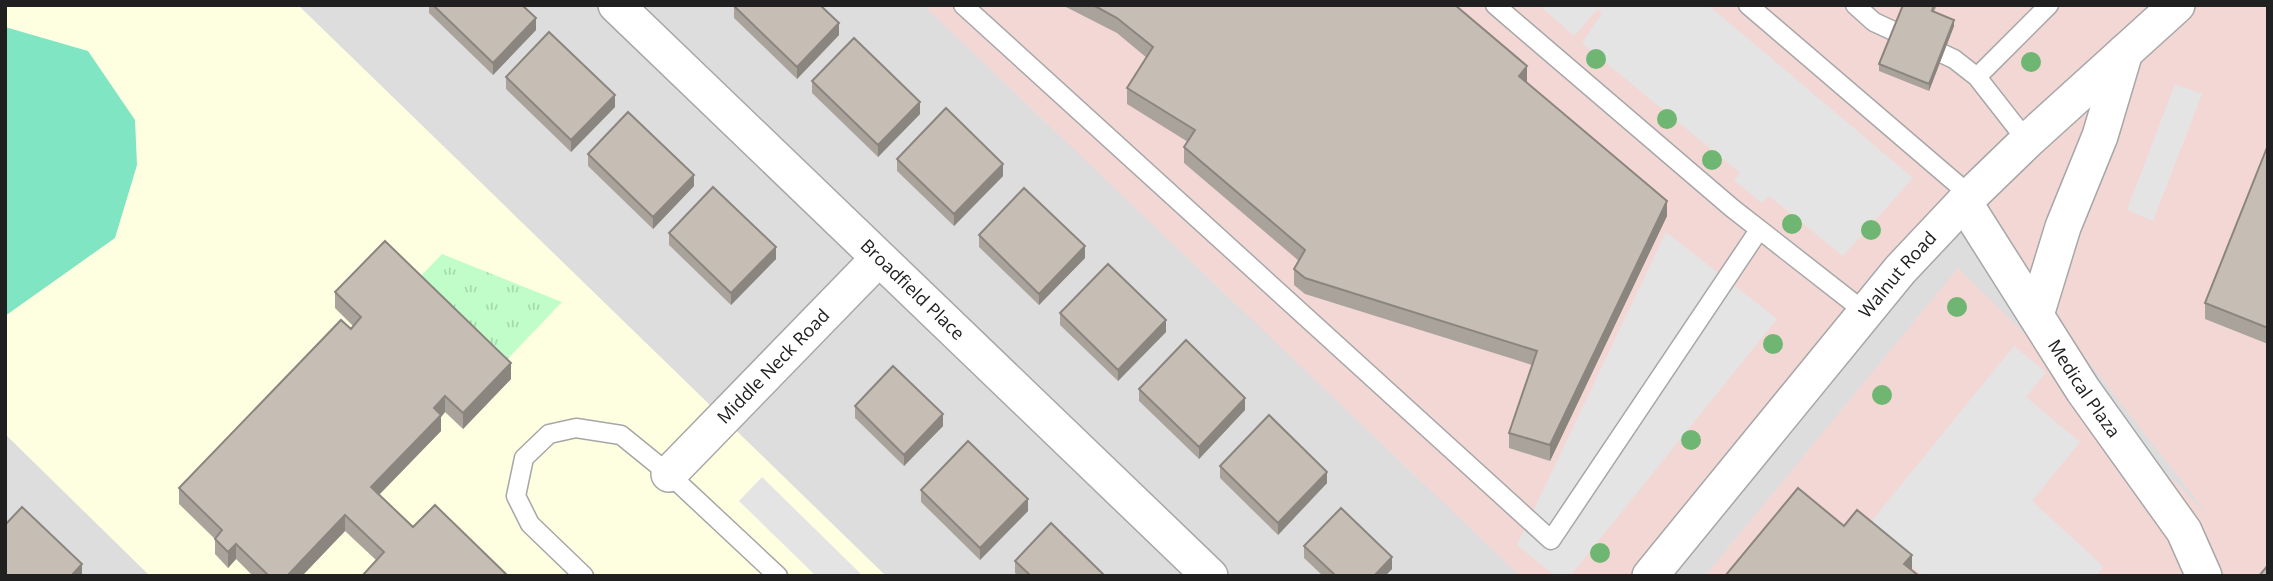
<svg xmlns="http://www.w3.org/2000/svg" width="2273" height="581" viewBox="0 0 2273 581" font-family="'Open Sans',sans-serif">
  <style>
    .residential { fill: #dedddd }
    .commercial { fill: #f3d7d4 }
    .education { fill: #feffe1 }
    .park { fill: url(#park-tufts) }
    .pitch { fill: #7fe5c2 }
    .parking { fill: #e4e4e4 }
    .lines { fill: none; stroke-linecap: round; stroke-linejoin: round }
    .service-casing { stroke: #a7a7a7; stroke-width: 21 }
    .minor-casing { stroke: #a7a7a7; stroke-width: 38 }
    .service { stroke: #fff; stroke-width: 18 }
    .minor { stroke: #fff; stroke-width: 35 }
    .tree { fill: #6fb673 }
    .wall { fill: #aaa39c }
    .shaded-wall { fill: #8b857f }
    .building { fill: #c6beb5; stroke: #8b857f; stroke-width: 2 }
    .labels { text-anchor: middle; stroke-width: 7; stroke-linejoin: round; paint-order: stroke }
    .street-label { font-size: 18px; fill: #202020; stroke: #fff }
  </style>
  <defs>
    <pattern id="park-tufts" width="24" height="20" patternUnits="userSpaceOnUse" patternTransform="scale(1.75)"><rect width="24" height="20" fill="#c1fdc9"/><path d="M3 7l-1-3M5 7V3M7 7l1-3M15 17l-1-3M17 17v-4M19 17l1-3" fill="none" stroke="#a6d9ac"/></pattern>
  </defs>
  <rect width="100%" height="100%" fill="#f1eee6"/>
  <path class="residential" d="M5 5H2268V576H5Z"/>
  <path class="commercial" d="M923 5H2268V576H1705L1958 268 2208 515 1964 202 1650 576H1520Z"/>
  <path class="education" d="M5 5H298L886 576H150L5 434Z"/>
  <path class="park" d="M442 254 562 302 499 368 413 284Z"/>
  <path class="pitch" d="M5 27 88 51 135 120 137 165 115 238 5 316Z"/>
  <path class="parking" d="M1539 5H1708L1913 178 1843 256 1769 196 1762 203 1734 180 1740 173 1582 43 1602 13 1598 9 1574 36Z
    M2175 84 2202 94 2153 221 2127 210Z
    M1666 232 1777 319 1570 576H1555L1517 545Z
    M2014 346 2046 372 2026 397 2080 442 2032 501 2103 566 2097 576H1924L1866 528Z
    M762 477 863 576H816L739 501Z"/>
  <g class="lines">
    <defs>
      <path id="service" d="M963 5 1551 540 1759 230
        M1495 5 1732 208 1865 312
        M1748 5 1971 196
        M1855 5 1874 22 1954 59 1977 77 2027 141
        M1977 77 2049 5
        M584 576 530 524 516 496 524 458 549 434 576 428 621 435 669 474 778 576"/>
      <g id="minor">
        <path id="s1" d="M616 5 1210 576"/>
        <path id="s2" d="M1964 202 2083 390 2184 531 2204 576"/>
        <path d="M2036 315 2063 227 2100 136 2125 52"/>
        <path id="s3" d="M669 474 878 259"/>
        <path id="s4" d="M1650 576 1900 270 1964 202 2027 141 2177 5"/>
      </g>
    </defs>
    <use href="#service" class="service-casing"/>
    <use href="#minor" class="minor-casing"/>
    <use href="#service" class="service"/>
    <use href="#minor" class="minor"/>
  </g>
  <g class="tree">
    <circle cx="1596" cy="59" r="10"/>
    <circle cx="2031" cy="62" r="10"/>
    <circle cx="1667" cy="119" r="10"/>
    <circle cx="1712" cy="160" r="10"/>
    <circle cx="1792" cy="224" r="10"/>
    <circle cx="1871" cy="230" r="10"/>
    <circle cx="1957" cy="307" r="10"/>
    <circle cx="1773" cy="344" r="10"/>
    <circle cx="1882" cy="395" r="10"/>
    <circle cx="1691" cy="440" r="10"/>
    <circle cx="1600" cy="553" r="10"/>
  </g>
  <path class="wall" d="M429 5H522L536 30 493 75 429 13Z
    M734 5 839 35 797 79 734 18Z
    M1062 5H1455L1527 81V82L1667 216 1550 461 1509 448V433L1532 365 1305 294 1294 285V269L1299 261 1184 163V147L1188 142 1127 104V88L1147 58 1117 33Z
    M1903 5H1937L1934 12 1954 26 1929 91 1879 71V64Z
    M506 77 615 107 571 152 506 89Z
    M812 81 920 114 878 157 812 93Z
    M2268 145V344L2205 319V303Z
    M588 154 694 186 653 229 588 166Z
    M897 159 1003 176 954 226 897 171Z
    M669 233 776 259 731 305 669 245Z
    M979 235 1085 258 1039 305 979 247Z
    M335 292 511 379 463 429 445 412 441 417V431L379 495 413 527 508 576 376 560 345 531 302 576H253L236 559 228 568 215 554V539L179 504V488L353 326 335 308Z
    M1060 313 1166 332 1118 381 1060 325Z
    M1139 389 1245 410 1199 459 1139 401Z
    M855 406 943 426 904 466 855 418Z
    M1220 466 1327 483 1278 535 1220 478Z
    M921 490 1028 511 980 560 921 502Z
    M1304 546 1392 569 1385 576H1323L1304 558Z
    M1015 561 1104 576H1018L1015 573Z"/>
  <path class="shaded-wall" d="M536 18V30L493 75V63Z
    M1954 20V26L1929 91V84Z
    M839 23V35L797 79V67Z
    M1527 66V81L1519 92V76Z
    M615 95V107L571 152V140Z
    M920 102V114L878 157V145Z
    M1003 164V176L954 226V214Z
    M694 175V186L653 229V217Z
    M1667 201V216L1550 461V445Z
    M1085 246V258L1039 305V294Z
    M776 247V259L731 305V293Z
    M1166 320V332L1118 381V370Z
    M511 363V379L463 429V413Z
    M445 396V412L441 417V431L371 503V487L434 408Z
    M1245 398V410L1199 459V447Z
    M943 414V426L904 466V455Z
    M1327 472V483L1278 535V523Z
    M1028 499V511L980 560V548Z
    M345 515V531L302 576H287Z
    M236 544V559L228 568V552Z
    M1912 555V573L1904 564Z
    M1392 557V569L1385 576H1374Z
    M82 564V576H71Z"/>
  <path class="building" d="M433 5H522L536 18 493 63Z
    M820 5 839 23 797 67 734 6Z
    M1093 5H1455L1527 66 1519 76 1667 201 1550 445 1509 433 1537 351 1305 278 1294 269 1305 250 1184 147 1195 130 1127 88 1153 47 1117 18Z
    M1903 5H1934L1932 11 1954 20 1929 84 1879 64Z
    M549 32 615 95 571 140 506 77Z
    M854 38 920 102 878 145 812 81Z
    M946 108 1003 164 954 214 897 159Z
    M628 112 694 175 653 217 588 154Z
    M2268 145V328L2205 303Z
    M713 187 776 247 731 293 669 233Z
    M1024 188 1085 246 1039 294 979 235Z
    M385 241 511 363 463 413 445 396 434 408 441 415 371 487 413 527 435 505 508 576H362L384 552 345 515 287 576H269L236 544 228 552 215 539 222 530 179 488 341 320 351 329 361 317 335 292Z
    M1108 264 1166 320 1118 370 1060 313Z
    M1186 340 1245 398 1199 447 1139 389Z
    M893 366 943 414 904 455 855 406Z
    M1269 415 1327 472 1278 523 1220 466Z
    M968 441 1028 499 980 548 921 490Z
    M1798 488 1844 526 1857 510 1912 555 1904 564 1919 576H1725Z
    M22 507 82 564 71 576H5V525Z
    M1341 508 1392 557 1374 576H1336L1304 546Z
    M1051 523 1104 575 1103 576H1031L1015 561Z
    M2268 565V576H2259Z"/>
  <g class="labels">
    <g class="street-label">
      <text dy="6" stroke="none"><textPath href="#s4" startOffset="390">Walnut Road</textPath></text>
      <text dy="6" stroke="none"><textPath href="#s1" startOffset="411">Broadfield Place</textPath></text>
      <text dy="6" stroke="none"><textPath href="#s3" startOffset="150">Middle Neck Road</textPath></text>
      <text dy="6" stroke="none"><textPath href="#s2" startOffset="222">Medical Plaza</textPath></text>
    </g>
  </g>
  <rect width="2273" height="581" fill="none" stroke="#202020" stroke-width="14"/>
</svg>
